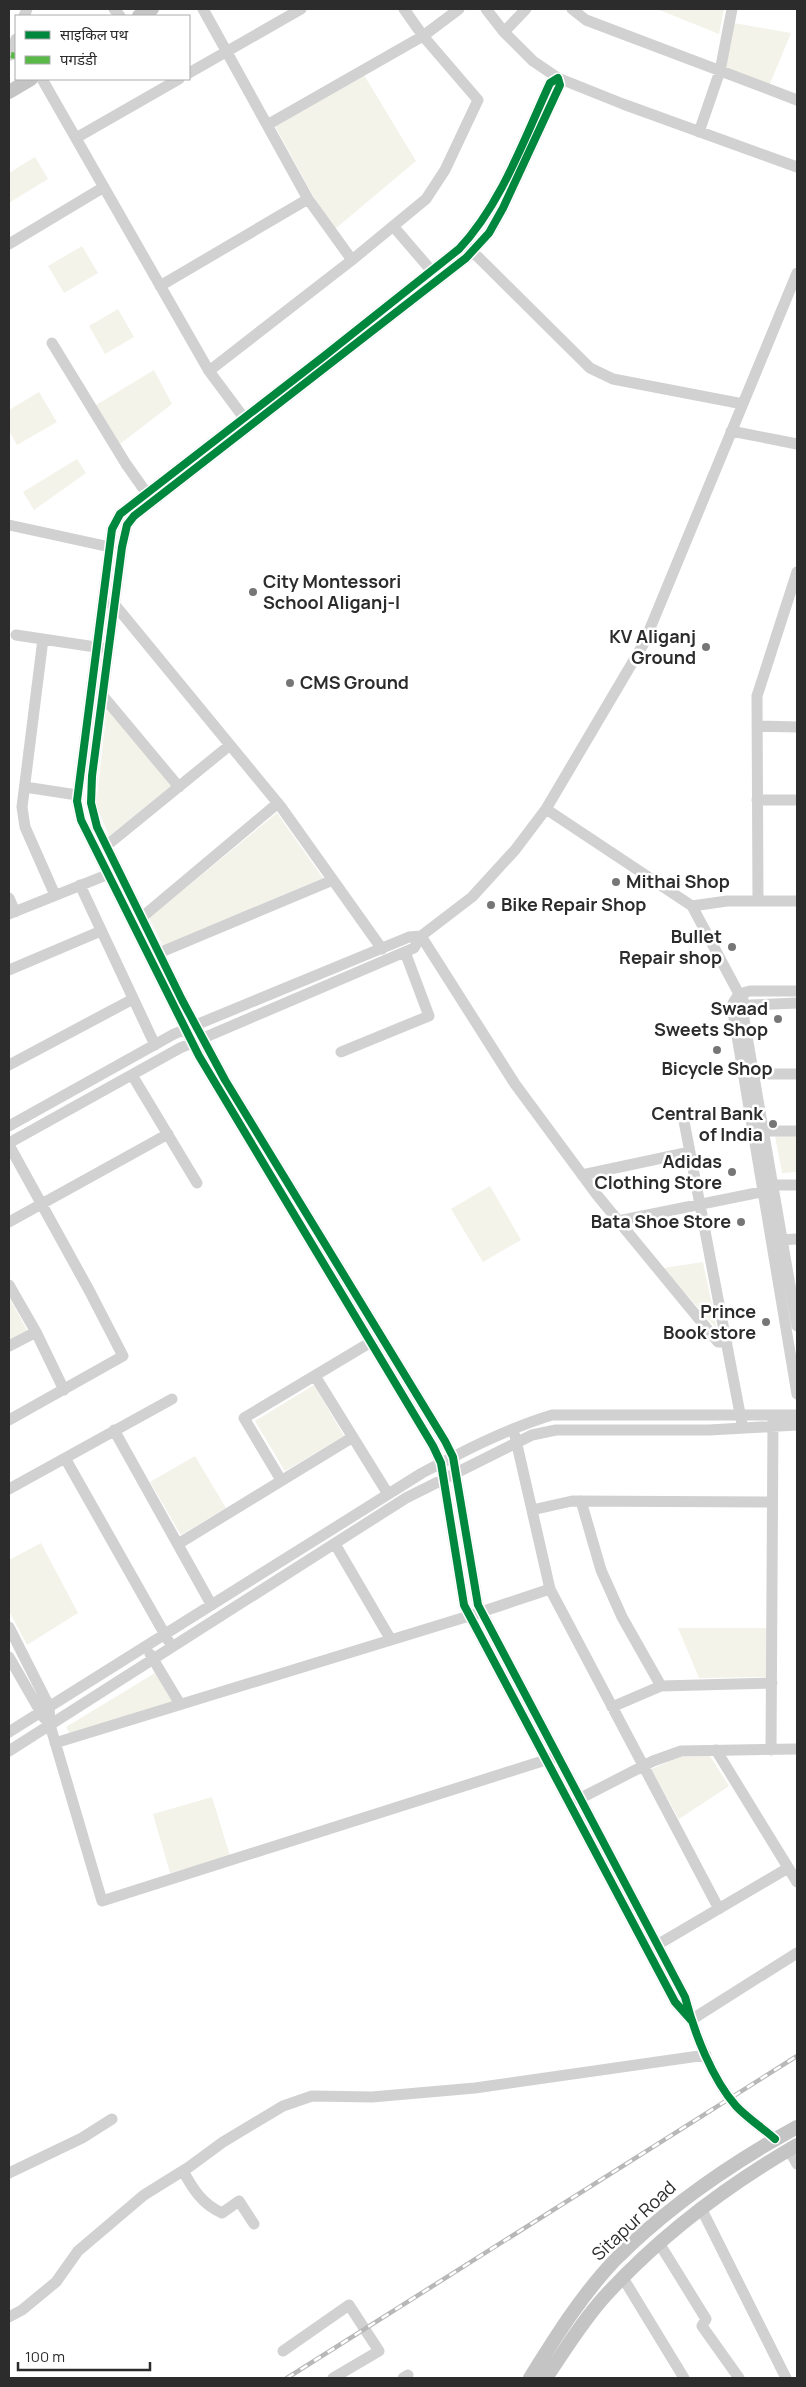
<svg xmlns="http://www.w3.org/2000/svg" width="806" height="2387" viewBox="0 0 806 2387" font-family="Manrope,'Noto Sans Devanagari',sans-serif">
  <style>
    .green { fill: #f3f3ea }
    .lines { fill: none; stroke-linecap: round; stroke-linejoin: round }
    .minor { stroke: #d1d1d1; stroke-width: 11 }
    .major { stroke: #c4c4c4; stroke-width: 14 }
    .rail-casing { stroke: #b8b8b8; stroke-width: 4.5 }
    .rail { stroke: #fff; stroke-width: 2.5; stroke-dasharray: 8; stroke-linecap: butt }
    .quiet { stroke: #58b947; stroke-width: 6; stroke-dasharray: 12 6; stroke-linecap: butt }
    .cycleway-casing { stroke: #fff; stroke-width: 11 }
    .cycleway { stroke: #00873e; stroke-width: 8 }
    .poi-dot { fill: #767676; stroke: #fff; stroke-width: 2 }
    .labels { text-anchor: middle; stroke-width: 5; stroke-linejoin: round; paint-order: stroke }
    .poi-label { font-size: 18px; font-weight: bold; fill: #2c2c2c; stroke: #fff; text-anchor: end }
    .street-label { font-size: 18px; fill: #2c2c2c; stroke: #fff }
  </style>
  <rect width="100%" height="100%" fill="#fff"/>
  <path class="green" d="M657 9H724L719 34Z
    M734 23 791 33 769 86 725 68Z
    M364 75 416 161 335 229 312 194 275 126Z
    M35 157 48 179 9 203V173Z
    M82 246 98 273 64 293 48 266Z
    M118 309 134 337 105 354 89 326Z
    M154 370 172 404 120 444 96 405Z
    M39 392 57 422 17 445 9 431V410Z
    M77 459 86 473 34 510 23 492Z
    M107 707 171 786 109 836 96 805Z
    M277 813 323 878 163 946 149 918Z
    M797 1135V1172L782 1173 775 1136Z
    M490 1186 521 1240 483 1262 451 1209Z
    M703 1262 717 1329 663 1268Z
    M9 1297 27 1330 9 1340Z
    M314 1385 344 1436 285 1471 255 1421Z
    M195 1456 226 1508 181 1535 150 1482Z
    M41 1543 78 1613 27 1645 9 1611V1560Z
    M678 1628H767V1677L699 1678Z
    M155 1673 174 1701 70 1734 66 1727Z
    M710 1756 729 1786 679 1819 651 1769 680 1757Z
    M212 1797 230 1856 170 1873 153 1814Z"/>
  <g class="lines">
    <path class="minor" d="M114 9 120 16
      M203 9 308 199 352 260
      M486 9 504 32 533 61 558 78 623 104 797 167
      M572 9 586 20 797 100
      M24 16 27 9
      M504 32 526 9
      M11 55 16 39
      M189 73 301 9
      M42 79 209 371 247 422
      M267 125 423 36 459 9
      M699 132 720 71 732 9
      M76 138 179 79
      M393 226 436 276
      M9 244 104 187
      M467 246 590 368 613 379 743 404
      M160 286 308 199
      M52 343 126 464 150 498
      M209 371 352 260 426 199 445 170 478 100 423 36 404 9
      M731 431 797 444
      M9 525 110 547
      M112 604 115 605 281 807 382 949
      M16 635 102 648
      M43 639 22 807 25 827 55 895
      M103 696 179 787
      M757 726 797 727
      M25 787 77 795
      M757 800H797
      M546 809 692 906 739 994 743 999
      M106 846 230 745
      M80 885 155 1045
      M9 898 15 912
      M758 901 757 696 797 572
      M692 906 727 901H797
      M9 914 114 872
      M141 918 278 803
      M421 936 515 1084 597 1195 718 1342H727
      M159 953 333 880
      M9 970 101 931
      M797 991H750L739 994 733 1003V1012L797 1394
      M750 1005 743 1013 797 1326
      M750 1005 797 1003
      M341 1052 429 1016 405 952
      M9 1065 133 999
      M747 1074H797
      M132 1075 197 1183
      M683 1116 742 1424
      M9 1126 174 1034 409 937 421 936
      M763 1131H797
      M9 1143 180 1048 414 948 421 936 472 897 515 850 546 809 644 643 797 273
      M9 1145 90 1292 123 1356 9 1420
      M582 1175 690 1152
      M766 1185H797
      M618 1221 771 1190
      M9 1222 168 1134
      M777 1240 797 1239
      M9 1285 36 1332 64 1390
      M9 1346 36 1332
      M315 1376 388 1494
      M114 1430 211 1604
      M515 1436 550 1589 719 1909
      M65 1458 168 1640
      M281 1480 244 1418 371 1342
      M9 1489 172 1399
      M581 1501 601 1570 622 1617 661 1686
      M532 1510 572 1501 772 1502
      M178 1544 353 1437
      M335 1544 391 1640
      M9 1627 49 1706 50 1725 102 1901 552 1758
      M150 1654 180 1704
      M9 1657 44 1718
      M612 1707 661 1686 772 1683
      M9 1732 422 1473C464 1451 506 1429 552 1415H797
      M55 1743 469 1616 550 1589
      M716 1750 797 1882
      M771 1750 773 1420
      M9 1751 406 1498 532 1435 556 1430H709L797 1425
      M579 1799 653 1761 681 1751 797 1749
      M657 1945 788 1868
      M691 2020 675 2002 464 1605 441 1463 433 1446 199 1056 81 820 77 801 112 529 120 514 323 357 459 249C502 203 524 139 550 83L558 78 560 85 503 208 489 233 466 258 134 516 127 525 122 547 92 776 91 803 97 827 182 1000 225 1080 445 1441 453 1457 478 1605 685 1997C694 2032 712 2079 736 2106 747 2118 763 2128 775 2139
      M691 2020 797 1953
      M789 2150 797 2164
      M183 2171C193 2189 202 2204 222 2213L239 2201 254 2224
      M9 2173 82 2138 112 2119
      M701 2208 786 2378
      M659 2243 706 2319 702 2326 739 2378
      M623 2278 684 2378
      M9 2317 22 2310 56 2282 78 2251 144 2195 189 2167 223 2142 283 2106 312 2096 372 2097 475 2088 706 2055
      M283 2351 349 2305 379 2351 333 2378
      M403 2378 408 2375"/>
    <path class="major" d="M139 16 152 9
      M9 92 31 79
      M530 2378C555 2338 581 2296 614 2261 668 2206 730 2164 797 2127
      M546 2378C565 2350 583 2320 606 2295 662 2234 726 2186 797 2145"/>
    <defs>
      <path id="rail" d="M287 2378 797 2056"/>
    </defs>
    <use href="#rail" class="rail-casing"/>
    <use href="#rail" class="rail"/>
    <path class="quiet" d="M11 55 16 56"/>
    <defs>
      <path id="cycleway" d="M691 2020 675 2002 464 1605 441 1463 433 1446 199 1056 81 820 77 801 112 529 120 514 323 357 459 249C502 203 524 139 550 83L558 78 560 85 503 208 489 233 466 258 134 516 127 525 122 547 92 776 91 803 97 827 182 1000 225 1080 445 1441 453 1457 478 1605 685 1997C694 2032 712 2079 736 2106 747 2118 763 2128 775 2139"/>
    </defs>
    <use href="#cycleway" class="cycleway-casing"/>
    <use href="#cycleway" class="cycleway"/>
  </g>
  <g class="poi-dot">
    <circle cx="253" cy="592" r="5"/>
    <circle cx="706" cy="647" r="5"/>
    <circle cx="290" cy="683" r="5"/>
    <circle cx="616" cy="882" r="5"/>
    <circle cx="491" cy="905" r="5"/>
    <circle cx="732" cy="947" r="5"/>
    <circle cx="778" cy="1019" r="5"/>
    <circle cx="717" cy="1050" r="5"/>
    <circle cx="773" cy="1124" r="5"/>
    <circle cx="732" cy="1172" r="5"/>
    <circle cx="741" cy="1222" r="5"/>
    <circle cx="766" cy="1322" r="5"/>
  </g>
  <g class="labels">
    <g class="poi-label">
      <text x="263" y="588" text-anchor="start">City Montessori<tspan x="263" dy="21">School Aliganj-I</tspan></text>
      <text x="696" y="643">KV Aliganj<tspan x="696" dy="21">Ground</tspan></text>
      <text x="300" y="689" text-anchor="start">CMS Ground</text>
      <text x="626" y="888" text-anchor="start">Mithai Shop</text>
      <text x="501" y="911" text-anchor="start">Bike Repair Shop</text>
      <text x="722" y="943">Bullet<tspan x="722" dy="21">Repair shop</tspan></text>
      <text x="768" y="1015">Swaad<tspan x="768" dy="21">Sweets Shop</tspan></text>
      <text x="717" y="1075" text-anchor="middle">Bicycle Shop</text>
      <text x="763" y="1120">Central Bank<tspan x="763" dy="21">of India</tspan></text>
      <text x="722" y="1168">Adidas<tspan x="722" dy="21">Clothing Store</tspan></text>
      <text x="731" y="1228">Bata Shoe Store</text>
      <text x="756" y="1318">Prince<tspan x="756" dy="21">Book store</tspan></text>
    </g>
    <g class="street-label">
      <text transform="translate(634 2221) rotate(-43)" y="6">Sitapur Road</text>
    </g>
  </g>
  <rect width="806" height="2387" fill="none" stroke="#2c2c2c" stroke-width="20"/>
  <rect x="15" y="15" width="175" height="65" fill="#ffffff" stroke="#ababab"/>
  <rect x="25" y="31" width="25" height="8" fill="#00873e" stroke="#ababab"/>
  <text x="60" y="40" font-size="15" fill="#2c2c2c">साइकिल पथ</text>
  <rect x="25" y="56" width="25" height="8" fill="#58b947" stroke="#ababab"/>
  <text x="60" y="65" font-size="15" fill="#2c2c2c">पगडंडी</text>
  <path d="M18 2362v8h132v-8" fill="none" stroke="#2c2c2c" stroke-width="2.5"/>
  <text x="25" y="2362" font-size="15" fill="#2c2c2c" stroke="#ffffff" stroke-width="4" paint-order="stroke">100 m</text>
</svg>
